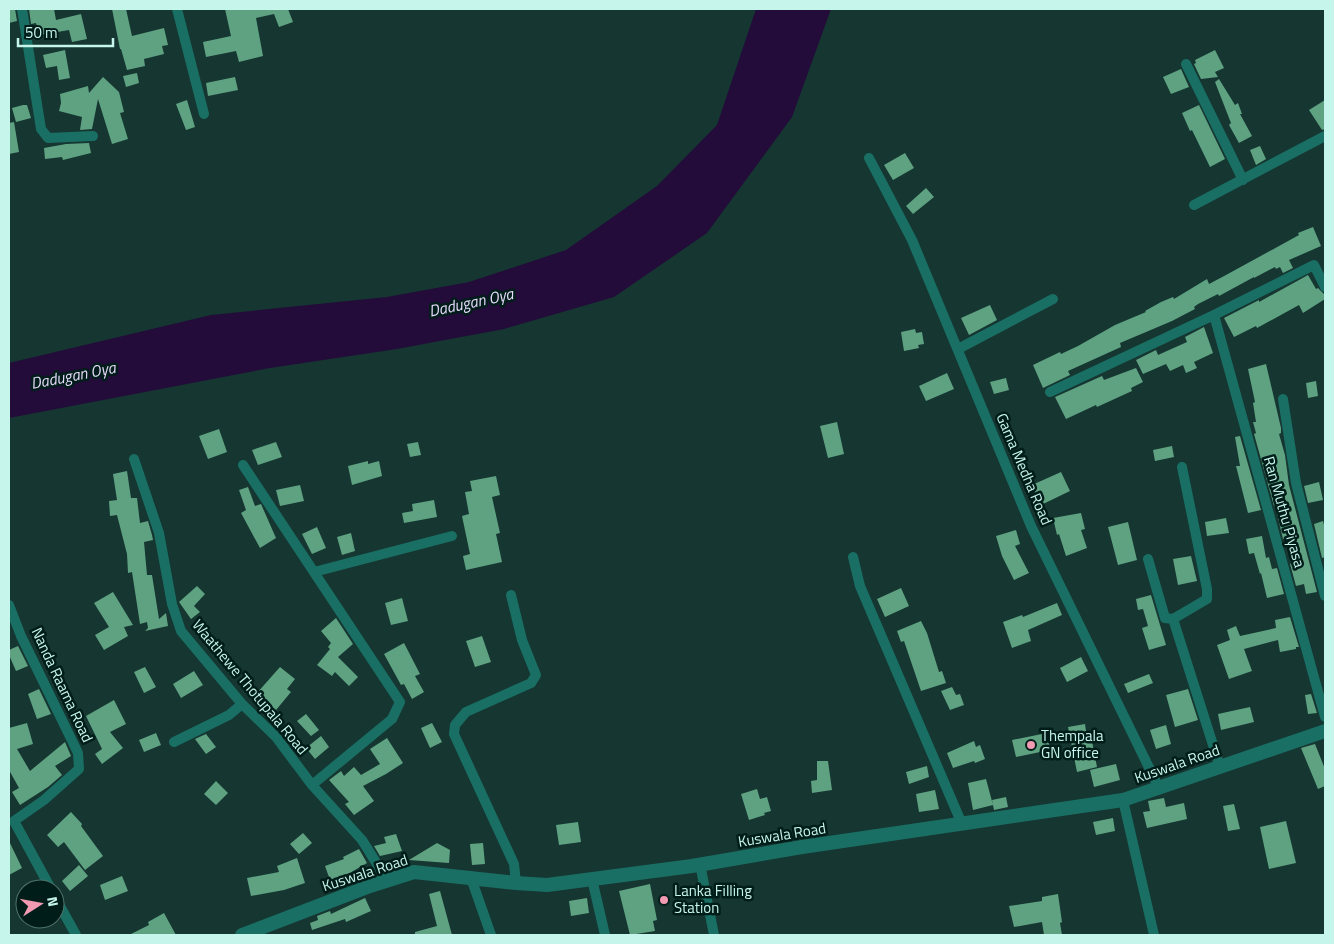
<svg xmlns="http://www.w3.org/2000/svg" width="1334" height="944" viewBox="0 0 1334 944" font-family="'Titillium Web',sans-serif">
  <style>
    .water { fill: #230c3a }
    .building { fill: #5fa282 }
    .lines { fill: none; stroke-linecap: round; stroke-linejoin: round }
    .street { stroke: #1a6f64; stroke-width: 10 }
    .secondary { stroke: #1a6f64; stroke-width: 14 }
    .poi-dot { fill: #f19ab2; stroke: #001d19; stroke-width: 2 }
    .labels { text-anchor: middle; stroke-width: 5; stroke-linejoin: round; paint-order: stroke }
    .street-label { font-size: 15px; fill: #c6f5ec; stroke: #001d19 }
    .poi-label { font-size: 15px; fill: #c6f5ec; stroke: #001d19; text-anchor: start }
    .water-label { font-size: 16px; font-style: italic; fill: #e6dafb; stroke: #001d19 }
  </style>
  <rect width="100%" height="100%" fill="#153631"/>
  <path class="water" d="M756 9H831L792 117 707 233 614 297 504 329 397 349 270 368 9 418V363L211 315 387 297 469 282 566 250 657 186 717 125Z"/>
  <path class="building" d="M9 9H15L17 21 9 23Z
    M29 9H54L56 20 81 14 87 39 72 42 69 30 40 35 36 23 31 24Z
    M112 9H126L132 36 164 28 168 45 162 46 164 54 144 59 145 66 127 70 121 49H120Z
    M225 9H288L293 22 279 27 274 14 256 18 263 56 239 62 236 51 206 57 203 42 231 36Z
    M65 50 70 78 59 80 57 66 46 68 43 55Z
    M1215 50 1224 68 1215 72 1218 77 1201 79 1194 64 1196 63 1195 60Z
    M1181 69 1189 87 1171 94 1163 77Z
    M137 73 139 83 126 87 123 76Z
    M103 77 119 92 124 112 120 113 128 139 112 144 98 99 92 129 80 130 82 117 59 111 61 103 60 94 88 86 89 93Z
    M235 77 238 90 208 96 206 83Z
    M1219 79 1235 105 1238 103 1242 114H1240L1252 136 1239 143 1229 125 1231 123 1215 82Z
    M187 100 195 127 186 130 176 104Z
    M1325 100V129L1322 130 1309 110Z
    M23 105H27L31 118 16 122 12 108Z
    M1199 105 1225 159 1210 167 1192 130 1190 131 1182 113Z
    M14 122 19 152 9 154V123Z
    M89 143 91 153 63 160 62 157 45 159 44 148 66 144Z
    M1260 146 1266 159 1256 165 1250 150Z
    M905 153 914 168 893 180 884 165Z
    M926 188 934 197 913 214 906 206Z
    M1313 227 1321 246 1289 260 1293 268 1283 273 1280 267 1276 269 1275 267 1254 278V277L1219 296 1218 294 1198 304 1194 307 1195 309 1172 321 1120 343 1121 347 1068 371 1070 375 1043 388 1033 365 1060 352 1061 354 1078 346 1115 325 1146 312 1145 311 1161 302 1173 297 1174 299 1207 279 1209 284 1226 275 1299 235 1298 233Z
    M1308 275 1316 289 1318 288 1324 294 1325 299 1303 313 1299 305 1257 328 1256 326 1234 337 1224 318 1259 300V302Z
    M990 305 997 320 969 335 961 318Z
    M1204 327 1213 353 1194 362 1197 368 1186 373 1183 365 1170 371 1166 364 1143 374 1136 360 1156 350 1158 355 1187 342 1185 337Z
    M915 329 916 333 922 332 924 344 918 345 919 348 904 351 901 332Z
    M1266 364 1281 428V433L1279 434 1285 455 1289 485 1317 592 1306 594 1304 584 1296 586 1290 564 1292 563 1286 538 1283 539 1275 505 1274 506 1254 434 1256 433 1253 422H1256L1253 403 1255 402 1248 369Z
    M1136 368 1143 382 1131 388 1132 391 1097 407 1096 405 1066 419 1055 397 1102 376 1104 380Z
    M947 373 954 389 926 401 919 386Z
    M1006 378 1009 390 994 394 990 382Z
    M1316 381 1318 396 1308 398 1306 383Z
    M837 422 844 454 828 458 820 426Z
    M219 429 227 452 208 459 199 436Z
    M1240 436 1261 510 1248 513 1236 466H1240L1235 437Z
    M276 442 282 457 258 465 252 450Z
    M418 442 421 455 410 457 407 444Z
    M1172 446 1174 457 1155 461 1153 450Z
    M368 461V464L379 461 382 476 352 485 348 466Z
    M127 471 131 498H137L140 523 148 521 152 535 153 540 144 542 147 575H152L159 619 166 613 168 626 145 631 148 628 147 622 140 624 132 572 128 573 127 554 117 515 110 516 109 501 117 500 113 474Z
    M1061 472 1070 491 1041 505 1032 485Z
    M496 476 500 495 492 497 500 533 496 534 502 562 466 570 463 556 470 554 462 516 469 514 465 492 472 491 470 481Z
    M1319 482 1323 500 1308 503 1304 486Z
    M300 485 304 501 280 506 276 490Z
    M248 487 255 506 261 504 276 538 260 548 241 513 246 510 239 490Z
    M434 500 437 517 404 523 402 513 413 511 412 504Z
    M1081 513 1085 529 1081 530 1087 548 1066 556 1059 534 1057 535 1053 518Z
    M1226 518 1229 533 1207 536 1205 522Z
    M1323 521 1325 529V557L1322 558 1314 524Z
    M1128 522 1137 560 1118 565 1108 527Z
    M317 527 326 548 312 554 302 534Z
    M1016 530 1020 544 1015 546 1029 573 1014 580 1002 556 996 536Z
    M351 533 355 551 342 555 337 537Z
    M1262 536 1266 558 1269 557 1272 569 1277 568 1284 594 1267 598 1261 573 1260 574 1254 553 1249 554 1246 539Z
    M1191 556 1197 581 1178 585 1173 559Z
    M197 586 205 594 194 606 200 612 191 619 179 602Z
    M901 588 909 606 885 617 877 599Z
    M113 592 133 625 124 627 128 636 104 650 95 635 109 627 94 603Z
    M1151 595 1166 645 1149 650 1142 628 1148 626 1143 609 1138 610 1136 599Z
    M402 598 408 621 391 625 385 603Z
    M1057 603 1062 615 1028 630 1031 641 1012 648 1003 622 1022 615 1023 617Z
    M1290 617 1299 647H1296V649L1280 652 1278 640 1244 649 1252 671 1229 679 1217 645 1230 640 1227 630 1236 626 1240 636 1276 628 1275 620Z
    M336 618 353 644 338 657 358 677 349 686 335 672 332 676 317 665 330 649 328 647 331 643 321 631Z
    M921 621 927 633 939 672 942 671 946 683 921 691 904 641 901 642 897 631Z
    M482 636 491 662 475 667 466 641Z
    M404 643 420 674 415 676 424 692 412 699 404 684 401 685 384 654Z
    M18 646 28 666 16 671 9 655V650Z
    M1081 657 1088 671 1067 682 1060 668Z
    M145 667 156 687 144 693 134 672Z
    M280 667 295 679 287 689 291 692 276 710 257 693Z
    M194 671 203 685 181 698 173 684Z
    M1149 674 1153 683 1128 693 1124 684Z
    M952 687 956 695 960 694 964 705 950 710 941 691Z
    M39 689 51 714 37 719 28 694Z
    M1188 689 1198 720 1175 727 1166 695Z
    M1311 694 1317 713 1308 714 1305 695Z
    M114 700 126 724 110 732 123 748 102 764 95 754 102 749 86 716Z
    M1250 707 1254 722 1221 730 1218 714Z
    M306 714 319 730 311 736 297 721Z
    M27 723 33 744 17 749 30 771 65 742 71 756 55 766 62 775 48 787 20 805 12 792 19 788 9 770V728Z
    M432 723 442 742 430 748 421 728Z
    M1085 724 1086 731H1090L1097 767 1077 772 1068 727Z
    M1166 725 1171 744 1156 749 1150 730Z
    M156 733 161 745 144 752 139 740Z
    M1047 733 1050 750 1016 757 1012 740Z
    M206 734 216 747 206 754 195 739Z
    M321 736 329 747 315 759 306 748Z
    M387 738 403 763 386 774 363 786 374 801 354 815 345 804 349 802 329 780 341 771 344 776 354 767 361 775 380 764 370 749Z
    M974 741 976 747 980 745 985 759 975 763 974 761 953 768 947 753Z
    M1315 744 1325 769V786L1318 789 1301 748Z
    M817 761H828L832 790 812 793 811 781 817 780Z
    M1116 764 1120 780 1094 787 1090 770Z
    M927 766 929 777 909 784 906 772Z
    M986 779 993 805 973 810 968 783Z
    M216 781 228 793 216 805 204 794Z
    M757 789 760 799 767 797 771 811 764 813 765 815 749 820 741 794Z
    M935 790 939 809 919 812 916 794Z
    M1006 797 1008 807 994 810 992 800Z
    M1164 798 1166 807 1184 803 1187 819 1147 828 1143 812 1150 811 1148 801Z
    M1234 804 1240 829 1228 831 1223 806Z
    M71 812 82 824 81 826 103 856 85 870 64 842 58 847 47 835Z
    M1113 818 1115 831 1096 835 1093 822Z
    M1286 821 1296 863 1269 869 1260 827Z
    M578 822 581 842 559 845 556 825Z
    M303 833 312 843 299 854 290 844Z
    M396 834 402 851 380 856 374 846 386 843 384 837Z
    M9 841 22 868 9 875Z
    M437 843 450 850 449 863 409 860Z
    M483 843 485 864 472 865 470 844Z
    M359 849 367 863 348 874 330 880 325 866 344 859 343 857Z
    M297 858 305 883 284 890 251 896 247 878 279 872 277 866Z
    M79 865 88 876 70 891 62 881Z
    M122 876 128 891 105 900 100 885Z
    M650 884 657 920 653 921 655 931 630 935 619 891Z
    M440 891 452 935H415V932L437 926 429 894Z
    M1058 894 1062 922 1060 923 1062 935H1044L1042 922 1014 927 1009 906 1042 901V897Z
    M365 898 371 911 346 922 345 919 312 930 310 923 318 920 317 916 330 911 331 914Z
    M587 898 589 913 571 916 569 901Z
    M164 913 176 935H129L149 925 148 922Z"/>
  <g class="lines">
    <path class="street" d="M22 9 41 129 48 138 93 136
      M177 9 204 114
      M1186 64 1243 180
      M869 158 912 240 1031 526 1159 788
      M1194 205 1325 136
      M1214 315 1325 717
      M958 349 1053 299
      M1050 392 1214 315 1314 265 1325 287
      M1283 399 1296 483 1325 596
      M134 459 159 533 172 604 181 631 242 704 276 737 312 785 362 840 387 880
      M243 465 400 702 392 719 312 785
      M853 557 860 586 962 824
      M1148 559 1165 618 1173 619 1207 599V589L1182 467
      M314 572 452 536
      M511 595 522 640 536 675 531 683 466 712 455 725 454 734 514 864 516 883
      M9 605 21 636 78 753 79 769 44 800 14 821 51 889
      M1173 619 1220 767
      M174 742 229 715 242 704
      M1123 800 1154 935
      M700 864 714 935
      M471 878 491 935
      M592 879 605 935
      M55 897 76 935"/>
    <path class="secondary" d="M242 935 370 886 414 872 516 883 547 885 692 866 802 847 1123 800 1325 731"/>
  </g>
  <g class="poi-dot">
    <circle cx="1031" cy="745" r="5"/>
    <circle cx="664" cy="900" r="5"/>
  </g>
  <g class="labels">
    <g class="street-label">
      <text transform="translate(1024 469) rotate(67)" y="5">Gama Medha Road</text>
      <text transform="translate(1284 512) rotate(74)" y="5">Ran Muthu Piyasa</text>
      <text transform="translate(62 685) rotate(65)" y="5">Nanda Raama Road</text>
      <text transform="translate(250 687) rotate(50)" y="5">Waathewe Thotupala Road</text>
      <text transform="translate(1177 764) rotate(-19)" y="5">Kuswala Road</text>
      <text transform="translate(782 835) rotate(-9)" y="5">Kuswala Road</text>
      <text transform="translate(365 873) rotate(-18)" y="5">Kuswala Road</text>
    </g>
    <g class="poi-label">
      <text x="1041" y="741">Thempala<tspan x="1041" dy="17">GN office</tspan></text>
      <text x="674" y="896">Lanka Filling<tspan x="674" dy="17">Station</tspan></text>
    </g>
    <g class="water-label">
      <text transform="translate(471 302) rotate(-12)" y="6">Dadugan Oya</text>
      <text transform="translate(73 375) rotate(-11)" y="6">Dadugan Oya</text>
    </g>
  </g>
  <rect width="1334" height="944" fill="none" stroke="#c6f5ec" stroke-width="20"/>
  <g transform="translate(40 904) rotate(79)"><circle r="24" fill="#001d19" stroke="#4f736d"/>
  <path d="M0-4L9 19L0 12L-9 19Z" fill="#f19ab2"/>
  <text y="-8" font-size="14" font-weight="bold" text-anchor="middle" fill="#c6f5ec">N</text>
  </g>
  <path d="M18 38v8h95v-8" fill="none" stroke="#c6f5ec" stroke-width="2.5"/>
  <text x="25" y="38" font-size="15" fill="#c6f5ec" stroke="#001d19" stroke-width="4" paint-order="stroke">50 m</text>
</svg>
